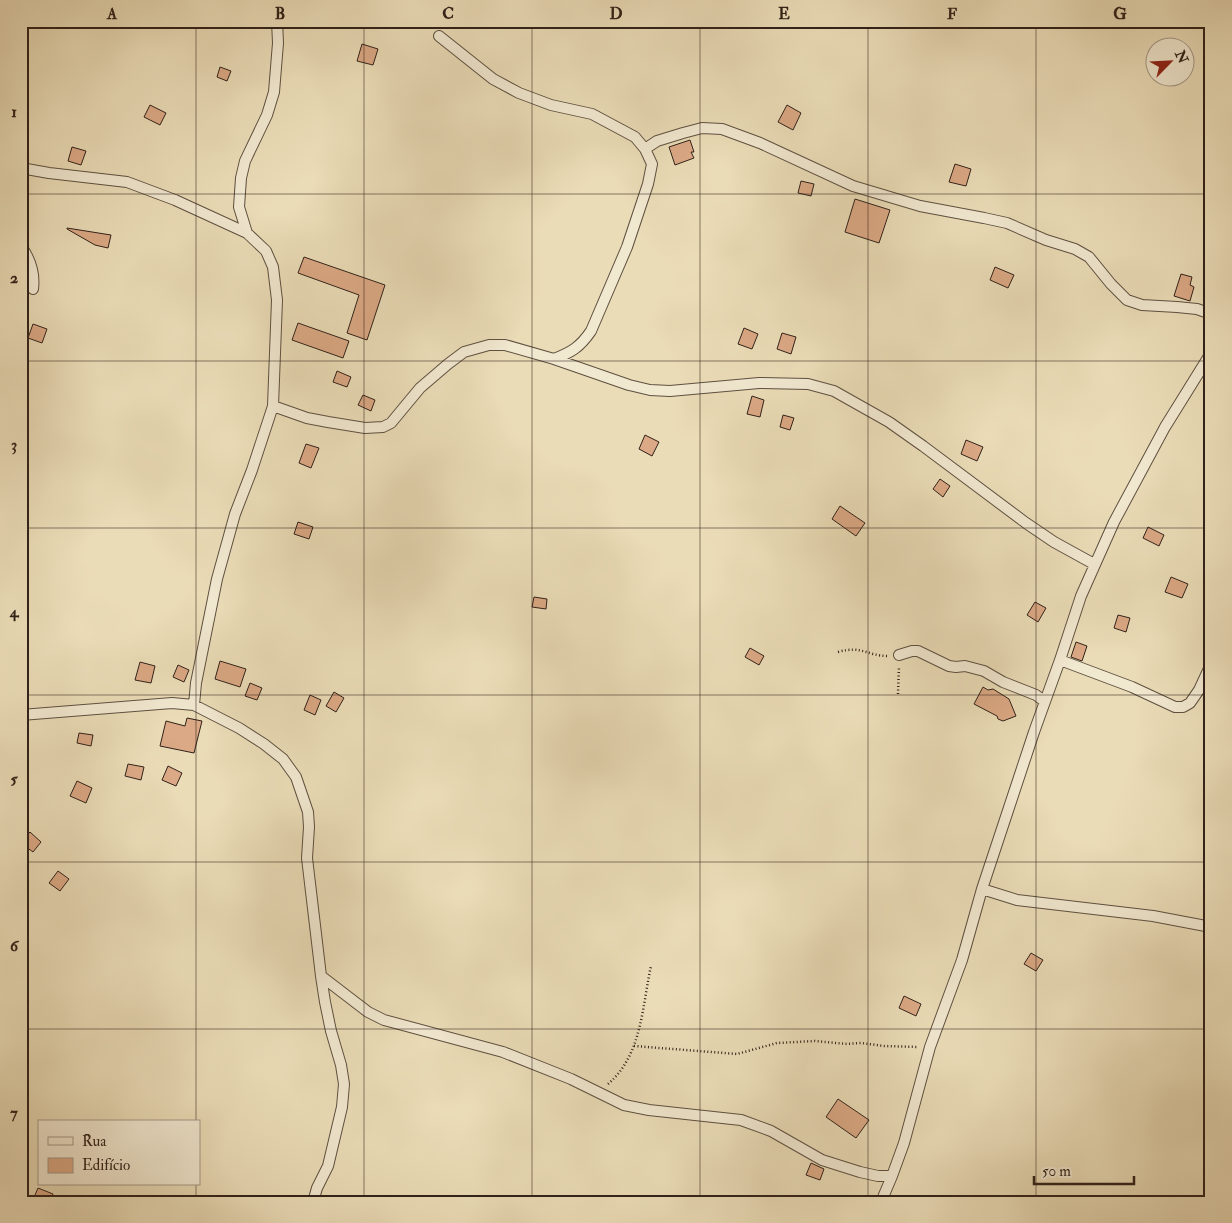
<svg xmlns="http://www.w3.org/2000/svg" width="1232" height="1223" viewBox="0 0 1232 1223" font-family="'IM FELL Double Pica',serif">
  <style>
    .building { fill: #dba985; stroke: #302119 }
    .lines { fill: none; stroke-linecap: round; stroke-linejoin: round }
    .minor-casing { stroke: #5e5040; stroke-width: 12 }
    .path { stroke: #302119; stroke-width: 2.5; stroke-dasharray: 1 2.5; stroke-linecap: butt }
    .minor { stroke: #f1e8d0; stroke-width: 10 }
    .grid { fill: none; stroke: #302119; stroke-width: 1; stroke-opacity: 0.55 }
    .neatline { fill: none; stroke: #302119; stroke-width: 2 }
    .grid-label { font-size: 16px; text-anchor: middle; font-weight: bold; fill: #302119 }
  </style>
  <rect width="100%" height="100%" fill="#eadcb7"/>
  <filter id="stains"><feTurbulence type="fractalNoise" baseFrequency=".004" numOctaves="4"/><feColorMatrix values="0 0 0 0 .2 0 0 0 0 .09 0 0 0 0 .02 0 0 0 .5 -.17"/></filter>
  <radialGradient id="worn" r=".72"><stop offset=".6" stop-color="#630" stop-opacity="0"/><stop offset="1" stop-color="#630" stop-opacity=".3"/></radialGradient>
  <path class="building" d="M362 44 378 49 373 65 357 61Z
    M220 67 231 71 227 81 217 77Z
    M150 105 166 113 160 125 144 117Z
    M787 105 801 113 793 130 778 122Z
    M690 140 694 152H691L694 158 675 165 669 147Z
    M72 147 86 151 81 165 68 161Z
    M955 164 971 169 966 186 949 182Z
    M801 181 814 184 811 196 798 193Z
    M855 199 890 210 879 243 845 232Z
    M67 228 111 235 108 248 95 245 67 229Z
    M304 257 385 285 367 340 347 333 359 295 298 273Z
    M995 267 1014 275 1008 288 990 280Z
    M1181 274 1192 277 1190 285 1194 287 1190 301 1174 296Z
    M298 323 349 341 343 358 292 340Z
    M33 324 47 329 42 343 28 338Z
    M744 328 758 334 752 349 738 344Z
    M782 333 796 337 791 354 777 349Z
    M337 371 351 377 347 387 333 382Z
    M363 395 375 400 371 411 358 405Z
    M752 396 764 400 760 417 747 414Z
    M783 415 794 418 790 430 780 427Z
    M645 435 659 442 652 456 639 449Z
    M966 440 983 447 977 461 961 454Z
    M306 444 319 448 311 468 299 463Z
    M940 479 950 486 943 497 933 489Z
    M840 506 865 523 856 536 832 519Z
    M298 522 313 527 309 539 294 534Z
    M1148 527 1164 535 1159 546 1143 538Z
    M1171 577 1188 584 1182 598 1165 592Z
    M534 597 547 599 546 609 532 607Z
    M1035 602 1046 608 1038 622 1027 615Z
    M1118 615 1130 618 1126 632 1114 628Z
    M1076 642 1087 646 1082 661 1071 657Z
    M750 648 764 656 759 665 745 657Z
    M220 661 246 669 240 687 215 679Z
    M140 662 155 666 151 683 135 680Z
    M178 665 189 670 184 682 173 677Z
    M250 683 262 688 257 700 245 696Z
    M983 687 988 690 993 689 1009 699 1016 716 1003 721 998 719 997 716 974 704Z
    M334 692 344 698 336 712 326 706Z
    M310 695 321 700 315 715 304 710Z
    M187 718 202 721 194 753 160 746 166 721 185 726Z
    M79 733 93 735 91 746 77 743Z
    M128 764 144 767 141 780 125 776Z
    M168 766 182 773 176 786 162 780Z
    M77 781 92 788 86 803 70 796Z
    M30 832 41 842 33 852 21 843Z
    M58 871 69 879 60 891 49 883Z
    M1031 953 1043 960 1036 971 1024 964Z
    M904 996 921 1004 916 1016 899 1008Z
    M838 1099 869 1120 856 1138 826 1117Z
    M811 1163 824 1169 820 1180 806 1175Z
    M38 1188 53 1194 50 1202H32Z"/>
  <g class="lines">
    <defs>
      <path id="minor" d="M439 36 493 79 519 93 551 105 592 114 635 137 645 149 652 164 648 184 627 247 591 331C580 347 572 352 554 359
        M645 149 657 141 683 133 702 128 722 129 760 143 853 186 920 206 984 218 1007 223 1046 240 1075 249 1089 257 1111 284 1127 300 1142 305 1177 307 1197 309 1211 314
        M21 168 49 173 127 182 175 200 247 233 266 251 273 267 277 300 273 406 252 470 235 514 217 579 196 683 194 705 239 728 264 744 283 759 296 777 308 812 309 827 307 858 321 976 368 1012 384 1020 503 1052 571 1079 624 1105 649 1110 741 1120 771 1131 822 1160 860 1172 878 1176H892
        M247 233 239 207 241 178 245 161 267 115 274 92 278 43 277 21
        M21 246C31 260 35 273 33 289
        M273 406 307 418 328 422 365 428 383 427 391 423 420 388 448 364 464 352 489 345H505L554 359 629 385 650 390 670 391 759 383 808 384 834 391 889 422 923 446 1026 523 1054 542 1094 564
        M899 655 912 651H918L949 666 956 667 965 666 984 671 1003 682 1036 695 1044 701
        M1060 660 1132 687 1175 707H1183L1190 703 1199 690 1211 664
        M21 715 172 703 194 705
        M982 889 1017 900 1153 916 1211 927
        M313 1202 317 1188 328 1166 342 1107 344 1084 341 1065 331 1031 325 1002 321 976
        M881 1202 892 1176 904 1143 930 1047 962 960 982 889 1034 732 1060 660 1081 596 1114 522 1165 427 1211 353"/>
    </defs>
    <use href="#minor" class="minor-casing"/>
    <path class="path" d="M838 652C862 645 867 656 888 656
      M898 694 899 666
      M634 1046 737 1054 777 1043 815 1041 847 1044 861 1043 884 1046 918 1047
      M608 1084C642 1055 642 1007 651 966"/>
    <use href="#minor" class="minor"/>
  </g>
  <path class="grid" d="M196 21V1122M364 21V1202M532 21V1202M700 21V1202M868 21V1202M1036 21V1202M21 194H1211M21 361H1211M21 528H1211M21 695H1211M21 862H1211M21 1029H1211M196 1184V1202"/>
  <rect width="1232" height="1223" fill="none" stroke="#eadcb7" stroke-width="55"/>
  <rect x="38" y="1120" width="162" height="65" fill="#f1e8d0" stroke="#a49887"/>
  <rect x="48" y="1137" width="25" height="8" fill="#f1e8d0" stroke="#a49887"/>
  <text x="82" y="1146" font-size="15" fill="#302119">Rua</text>
  <rect x="48" y="1158" width="25" height="15" fill="#dba985" stroke="#a49887"/>
  <text x="82" y="1170" font-size="15" fill="#302119">Edifício</text>
  <g transform="translate(1170 62) rotate(66)"><circle r="24" fill="#f1e8d0" stroke="#a49887"/>
  <path d="M0-4L9 19L0 12L-9 19Z" fill="#8f2418"/>
  <text y="-8" font-size="14" font-weight="bold" text-anchor="middle" fill="#302119">N</text>
  </g>
  <path d="M1034 1176v8h100v-8" fill="none" stroke="#302119" stroke-width="2.5"/>
  <text x="1042" y="1176" font-size="15" fill="#302119" stroke="#f1e8d0" stroke-width="4" paint-order="stroke">50 m</text>
  <rect x="28" y="28" width="1176" height="1168" class="neatline"/>
  <g class="grid-label">
    <text x="112" y="19">A</text>
    <text x="280" y="19">B</text>
    <text x="448" y="19">C</text>
    <text x="616" y="19">D</text>
    <text x="784" y="19">E</text>
    <text x="952" y="19">F</text>
    <text x="1120" y="19">G</text>
    <text x="14" y="117">1</text>
    <text x="14" y="283">2</text>
    <text x="14" y="450">3</text>
    <text x="14" y="617">4</text>
    <text x="14" y="784">5</text>
    <text x="14" y="951">6</text>
    <text x="14" y="1118">7</text>
  </g>
  <rect width="100%" height="100%" filter="url(#stains)"/>
  <rect width="100%" height="100%" fill="url(#worn)"/>
</svg>
